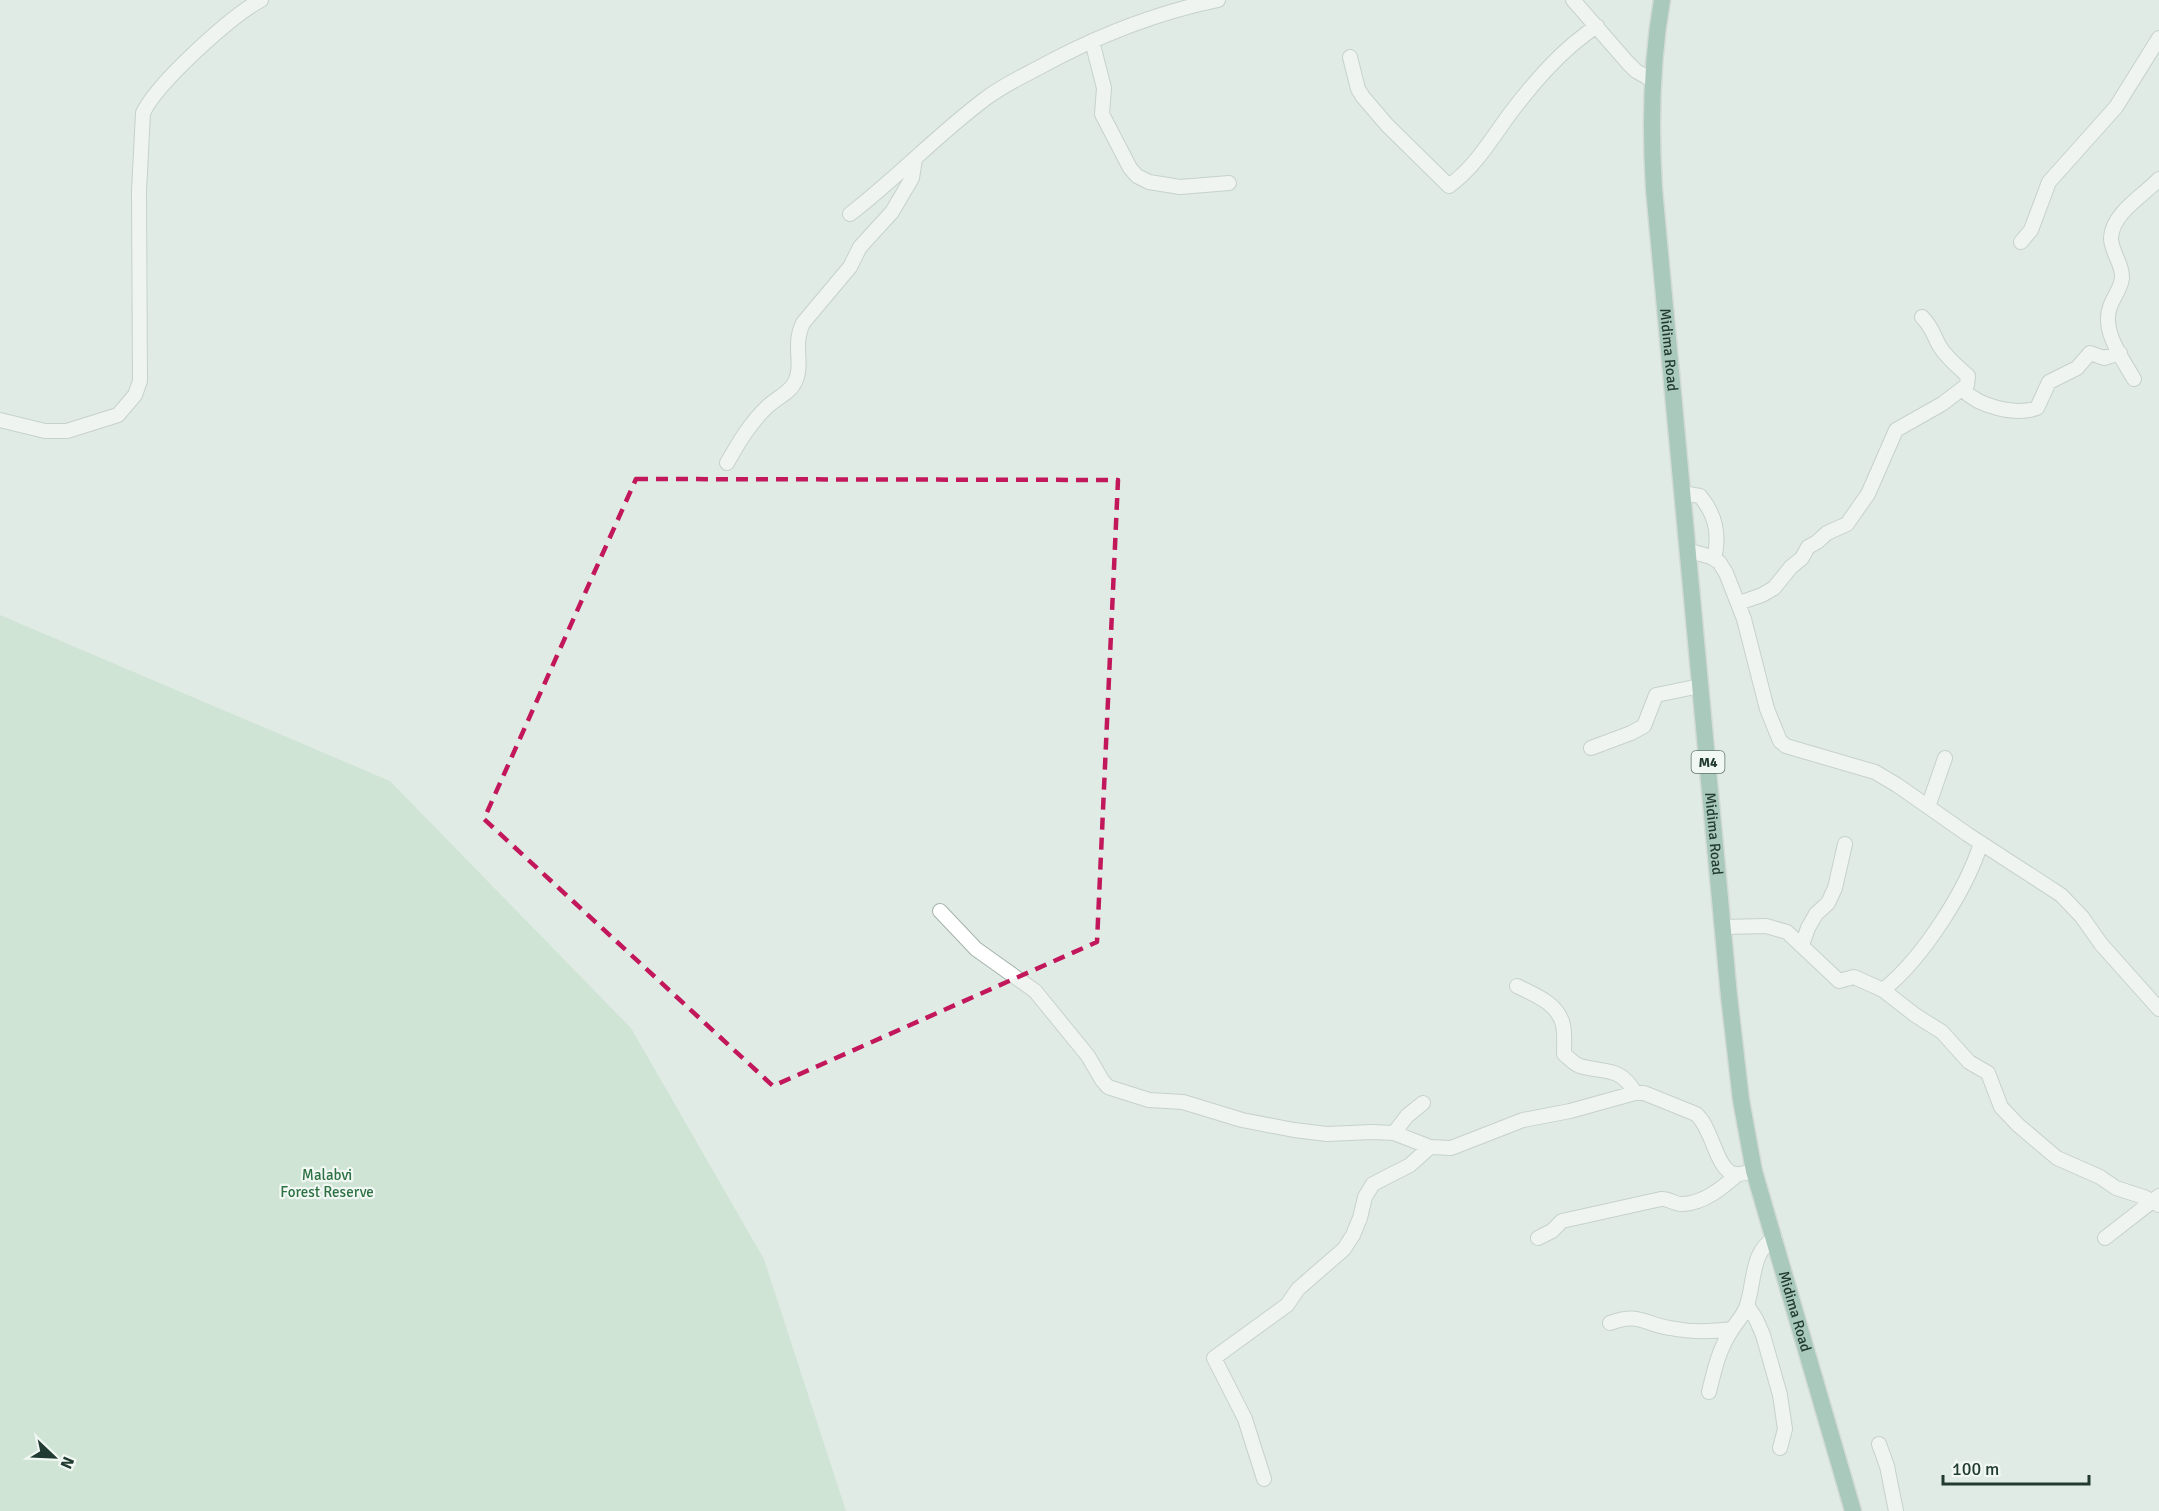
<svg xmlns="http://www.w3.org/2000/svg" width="2159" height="1511" viewBox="0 0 2159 1511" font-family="Signika,sans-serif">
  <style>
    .green { fill: #badcc1 }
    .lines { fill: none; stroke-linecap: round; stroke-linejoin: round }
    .minor-casing { stroke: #a4b3ac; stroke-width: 16 }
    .major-casing { stroke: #c1c8c6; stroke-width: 19 }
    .minor { stroke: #fff; stroke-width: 14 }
    .major { stroke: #669f8d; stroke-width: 16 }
    .marked { fill: none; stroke: #c2185b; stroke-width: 4.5; stroke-dasharray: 12 8; stroke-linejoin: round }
    .labels { text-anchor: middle; stroke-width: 4.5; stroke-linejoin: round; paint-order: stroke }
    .shield { fill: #f1f8f4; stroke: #60746c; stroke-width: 1.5 }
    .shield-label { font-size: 14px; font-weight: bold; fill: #223b32 }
    .street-label { font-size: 15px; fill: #223b32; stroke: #f1f8f4 }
    .park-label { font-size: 15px; fill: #2d7143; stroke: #f1f8f4 }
  </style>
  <rect width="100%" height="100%" fill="#e1ebe6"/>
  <path class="green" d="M0 615 390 781 631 1028 764 1259 846 1511H0Z"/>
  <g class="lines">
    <defs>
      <path id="minor" d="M1573 0 1628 63 1636 71 1652 80
        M1092 41 1104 88 1102 114 1130 168 1137 176 1149 182 1180 187 1229 183
        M1350 57 1358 89 1363 97 1387 125 1449 186C1475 167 1490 141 1509 115 1534 82 1562 49 1597 26
        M850 214C897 178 938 134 985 99 1002 86 1021 77 1040 67 1097 36 1155 13 1218 0
        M2021 242 2031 230 2049 182 2116 107 2159 38
        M2134 379C2123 360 2101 330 2110 307 2113 297 2121 289 2122 278 2123 264 2111 252 2111 238 2112 213 2144 195 2159 179
        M1963 390C1979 406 2014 416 2037 408L2049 382 2077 368 2090 353 2104 358 2120 353
        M0 420 45 431H67L118 415 135 395 140 381 139 191 143 113C157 83 231 16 261 0
        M727 463C739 442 750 423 767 407 776 398 790 393 795 382 804 364 792 345 803 323L850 267 860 247 892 212 912 178 915 159
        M1682 493 1700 496C1716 515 1720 535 1714 559
        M1687 550 1711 557 1719 562 1726 573 1744 619 1767 709 1780 741 1786 746 1803 751 1875 772 1897 785 1967 834 2061 895 2082 917 2101 944 2159 1009
        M1739 603 1762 595 1774 588 1791 567 1802 558 1808 547 1817 542 1827 533 1847 524 1868 494 1896 430 1942 404 1967 385 1968 376C1958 367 1947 358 1940 347 1933 335 1933 328 1922 317
        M1591 748 1631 733 1644 726 1656 695 1700 686
        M1928 807 1945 758
        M940 911 976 949 1035 991 1088 1056 1102 1080 1108 1087 1149 1100 1183 1102 1242 1120 1294 1130 1327 1134 1372 1132 1394 1133 1430 1147 1451 1148 1523 1120 1570 1111 1635 1093H1644L1696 1114C1713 1128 1716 1171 1735 1174 1741 1175 1748 1172 1754 1171
        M1724 927 1766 926 1787 932 1839 981 1854 977 1883 990 1915 1015 1942 1032 1969 1062 1988 1073 2001 1107 2018 1125 2057 1158 2100 1177 2116 1188 2144 1197 2159 1205
        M1802 945 1808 928 1816 914 1828 903 1835 888 1845 844
        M1517 986C1535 995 1558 1003 1563 1025 1565 1034 1564 1045 1564 1054 1569 1058 1574 1064 1580 1066 1604 1073 1621 1066 1635 1093
        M1883 990C1922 959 1966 891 1981 843
        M1394 1133 1407 1116 1423 1103
        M1538 1238 1552 1231 1562 1221 1661 1199C1669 1198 1675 1205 1683 1204 1704 1203 1722 1188 1737 1175
        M2105 1238 2159 1196
        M1747 1305 1756 1319 1763 1335 1780 1395 1785 1429 1780 1448
        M1610 1323C1639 1312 1643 1324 1670 1328 1690 1332 1712 1332 1732 1329
        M1709 1392C1714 1371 1719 1349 1731 1331 1736 1323 1742 1317 1746 1308 1755 1285 1750 1251 1775 1238
        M1879 1444 1887 1466 1896 1511
        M1264 1479 1245 1419 1214 1358 1287 1305 1298 1289 1344 1249 1353 1235 1360 1218 1365 1197 1373 1184 1410 1165 1430 1147"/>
      <g id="major">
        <path id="s1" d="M1662 0C1651 63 1650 125 1654 189L1729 996 1741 1100 1754 1171 1853 1511"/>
      </g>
    </defs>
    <use href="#minor" class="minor-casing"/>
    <use href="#major" class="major-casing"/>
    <use href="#minor" class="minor"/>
    <use href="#major" class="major"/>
  </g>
  <path d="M0 0H2159V1511H0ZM636 479 1118 480 1097 942 773 1086 484 819Z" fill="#e1ebe6" fill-opacity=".55" fill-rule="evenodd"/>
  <path class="marked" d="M636 479 1118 480 1097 942 773 1086 484 819Z"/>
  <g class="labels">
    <rect class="shield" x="1691.5" y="751" width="33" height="22" rx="4.5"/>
    <g class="shield-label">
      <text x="1708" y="767">M4</text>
    </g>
    <g class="street-label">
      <text dy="5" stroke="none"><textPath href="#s1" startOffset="351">Midima Road</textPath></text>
      <text dy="5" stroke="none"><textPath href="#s1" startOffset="837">Midima Road</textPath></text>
      <text dy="5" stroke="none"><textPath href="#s1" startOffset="1323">Midima Road</textPath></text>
    </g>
    <g class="park-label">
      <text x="327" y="1180">Malabvi<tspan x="327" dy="17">Forest Reserve</tspan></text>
    </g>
  </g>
  <g transform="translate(54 1457) rotate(113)" stroke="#f1f8f4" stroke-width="4.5" paint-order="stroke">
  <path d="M0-4.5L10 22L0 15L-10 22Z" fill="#223b32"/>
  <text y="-9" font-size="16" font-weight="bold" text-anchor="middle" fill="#223b32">N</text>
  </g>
  <path d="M1943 1475v9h146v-9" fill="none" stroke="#223b32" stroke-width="3"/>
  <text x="1952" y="1475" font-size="18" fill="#223b32" stroke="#f1f8f4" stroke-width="4.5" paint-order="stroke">100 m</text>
</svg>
